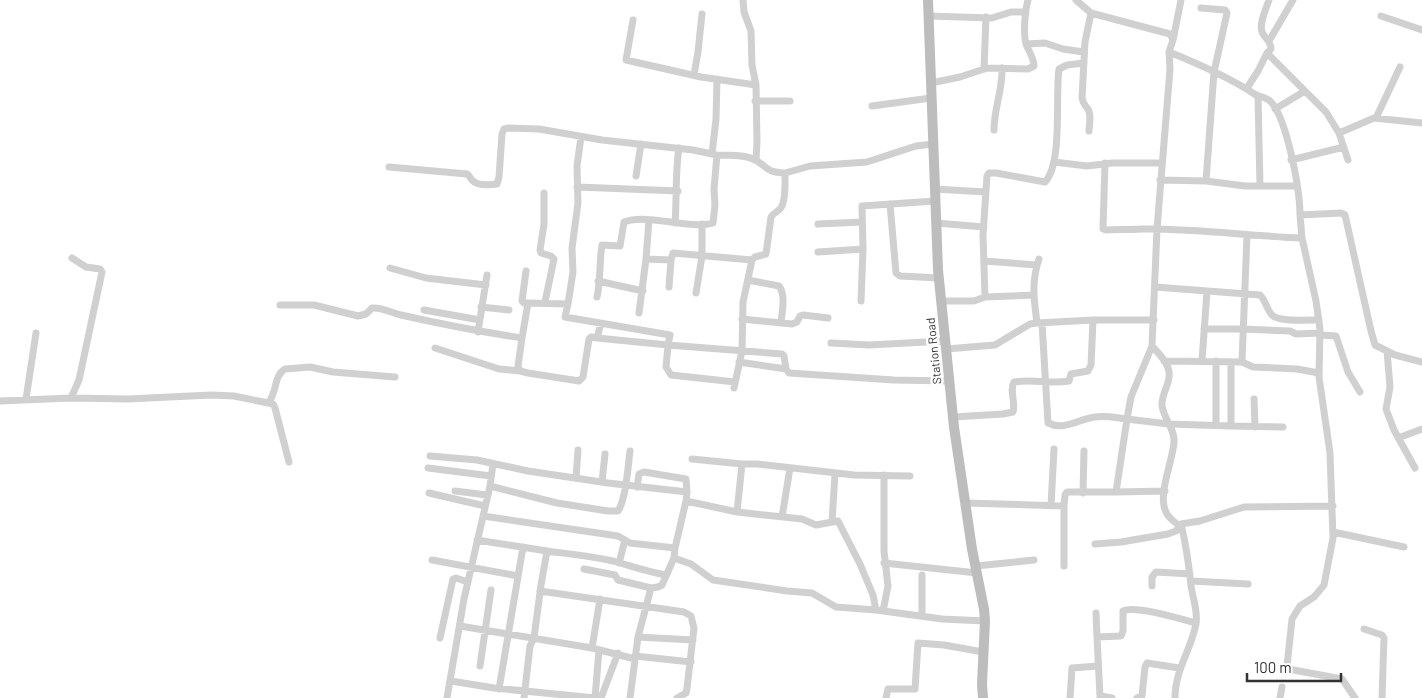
<svg xmlns="http://www.w3.org/2000/svg" width="1422" height="698" viewBox="0 0 1422 698" font-family="Barlow,sans-serif">
  <style>
    .lines { fill: none; stroke-linecap: round; stroke-linejoin: round }
    .street { stroke: #d0d0d0; stroke-width: 7 }
    .secondary { stroke: #bdbdbd; stroke-width: 10 }
    .labels { text-anchor: middle; stroke-width: 5; stroke-linejoin: round; paint-order: stroke }
    .street-label { font-size: 12px; fill: #333; stroke: #fff }
  </style>
  <rect width="100%" height="100%" fill="#fff"/>
  <g class="lines">
    <path class="street" d="M743 0 744 12 751 31 752 65 756 85
      M1076 0 1091 13 1170 34 1173 40 1169 52 1170 69 1157 229 1152 346C1158 353 1168 362 1169 372 1171 383 1161 394 1162 406 1164 419 1175 429 1174 442 1173 461 1156 497 1167 514 1170 519 1175 522 1178 525L1181 524C1186 545 1189 565 1191 586 1193 599 1198 610 1196 624 1191 650 1175 670 1175 698
      M1269 0C1266 9 1259 23 1262 32 1265 39 1271 41 1271 49L1267 53 1326 112 1339 133 1348 160
      M1201 8 1225 10 1227 13 1214 72 1206 181
      M928 16 992 18 1011 12H1025
      M1381 16 1422 30
      M633 20 626 60 701 77 756 85 757 142 756 160
      M1173 40 1181 0
      M1269 41 1293 0
      M1026 44 1045 43 1063 49 1084 52
      M1169 52C1199 64 1229 77 1256 95 1260 97 1266 97 1270 101 1287 117 1300 191 1300 215L1341 213 1345 215 1371 331 1375 345 1395 355 1422 362
      M984 69 986 17
      M694 75 698 52 702 14
      M931 83 960 77 987 68 1028 69 1034 66C1034 58 1029 52 1026 44 1023 33 1025 11 1028 0
      M1247 88 1258 71 1267 53
      M1258 96 1260 186
      M755 101H790
      M872 106 931 98
      M1275 109 1305 91
      M1376 118 1400 67
      M994 130C994 108 1003 89 1002 68
      M1089 131C1089 124 1092 116 1088 109 1085 105 1083 104 1082 98L1085 42 1091 13
      M1339 133 1374 118 1422 123
      M712 154 716 119 717 79
      M1291 160 1344 147
      M1054 162 1087 166 1112 163H1162
      M1105 163 1103 229 1106 230C1118 229 1129 230 1141 229 1194 228 1248 236 1302 238
      M389 167 467 174C469 175 470 178 472 180 477 186 490 185 497 184L499 177 502 134 504 129 509 128 539 129 602 140 693 150 717 155
      M636 176 641 144
      M1160 180 1206 181 1245 186H1296
      M577 187 678 191
      M934 189 986 192
      M544 193V224L540 250 541 253 551 256 554 259 545 302
      M890 204 896 273 900 276 939 278
      M1300 215 1302 238 1316 301 1320 329 1319 377 1330 453 1333 538 1324 585 1314 597 1300 606 1292 619 1287 666 1288 669 1342 679 1355 698
      M675 223C677 198 675 173 679 148
      M936 223 984 227
      M818 224 862 222
      M818 252 863 249 862 206 935 201
      M72 258 86 267 100 269 102 272 79 380 71 398 128 399 211 395 234 396 268 403 273 404 275 408 289 462
      M646 259 671 260
      M984 261 1037 265
      M390 268 426 278 486 285
      M526 271 522 301 524 303H528
      M748 280 779 286C786 295 782 311 781 323
      M598 281 643 291
      M669 287 671 260 673 253 752 260
      M1155 287 1260 295C1266 301 1267 310 1272 315 1278 322 1309 320 1319 320
      M696 293 702 256V224
      M597 297C601 280 599 263 602 245L620 246 624 222C648 213 690 230 713 223L715 205 714 189 717 155C729 156 742 154 753 159 769 166 763 172 785 173
      M985 297 983 235 987 176 989 173H996L1045 182C1063 163 1055 96 1059 69L1067 65 1084 63
      M861 301 863 249
      M941 301H974L985 297 1034 295
      M568 304 573 272 572 248 578 203 577 166 581 137
      M280 305H314L358 316 366 314 372 308C382 307 392 313 401 315 441 324 482 332 522 338L528 303 568 304 565 317 670 335 668 345 782 354 784 356 786 369
      M481 307 509 310
      M424 310 480 320
      M639 313 646 259 649 220
      M742 319 792 324 797 322 800 316 803 315 828 318
      M1037 323C1034 299 1031 283 1039 259
      M1042 323 1048 423C1064 431 1079 419 1095 417 1106 415 1116 418 1127 419L1131 397 1152 346
      M1204 329H1244L1290 331 1296 334 1320 333
      M478 332 487 275
      M1320 335 1336 336 1348 372 1360 392
      M522 338 518 366 520 371 528 373 579 381 583 377 589 339 591 337 597 338 601 323
      M597 338 668 345 666 367 671 375 735 382
      M831 343 869 345 945 341
      M435 348 499 369 520 371
      M946 349 995 345 1030 324 1037 323 1093 320H1154
      M1387 351 1390 387 1386 409 1394 430 1415 468
      M1164 361 1242 362 1253 367 1297 369 1319 373
      M1202 361 1207 291
      M1216 361V425
      M739 362 786 369 789 373 894 380 949 381
      M1242 362 1247 235
      M734 388 742 351 743 302 752 260 755 257 766 254 771 217C774 212 780 211 782 206 786 197 785 183 785 173L810 166 867 162 916 146 933 144
      M26 399 36 333
      M1254 399 1255 427
      M0 401 71 398
      M268 403C278 392 273 376 285 369L310 367 333 372 395 377
      M953 417 1003 414 1013 412C1016 403 1009 390 1014 382 1032 379 1050 384 1069 381L1071 374 1088 371 1091 365 1093 320
      M1231 426 1283 427
      M1398 438 1422 429
      M430 456 477 460 528 471 608 483 687 492 686 501 737 512 802 519 816 525 838 521 860 564 873 595 876 610 942 619 985 621
      M692 459 742 464
      M428 468 491 476
      M576 478 578 450
      M602 482 605 454
      M490 486 557 503 608 511H618C626 500 628 466 630 451
      M637 487 639 474 644 472 686 479 687 492
      M455 491 487 495
      M1165 491 1116 492 1127 419 1168 424 1231 426V362
      M429 493 485 506
      M1083 493 1084 451
      M965 503 1064 506V566
      M1051 506 1054 449
      M1064 506 1065 495 1067 492H1116
      M737 512 742 464H757L854 475 910 476
      M483 516 618 536 630 543 675 548 674 558 662 585 658 587 651 588 638 637 630 698
      M782 517 790 468
      M832 522 835 474
      M1333 532 1404 547
      M477 540 547 551
      M1095 544 1121 542 1168 534 1176 531 1181 524 1200 521 1244 507 1333 506
      M675 548 686 501
      M674 558 691 564 713 580 787 591 812 593 836 607 876 610
      M432 560 518 576
      M619 563 625 540
      M884 563 977 573
      M976 566 1034 560
      M584 569 615 575 618 580 651 588
      M1191 581 1248 584
      M1152 586V577L1156 572 1190 574
      M540 591 684 612 691 616 694 628 687 688 686 693 677 698
      M883 611 888 586 884 551V475
      M1096 613 1097 637
      M922 616V575
      M460 626 592 648 635 659
      M1364 629 1382 635 1384 638 1382 698
      M638 637 693 640
      M440 638 453 579 456 578 468 582
      M592 648 600 599
      M635 656 691 662
      M480 666 491 590
      M451 681 494 688 595 698
      M499 689 523 547
      M1100 696 1097 637 1121 636 1123 631V611C1136 605 1181 619 1196 623
      M447 698 464 599 490 486 493 464
      M524 698 530 646 534 638 541 585 547 551C569 554 591 556 613 561 631 566 648 572 666 575
      M595 698 599 650
      M601 698 618 653
      M886 698 888 689H915L918 643 944 645 983 652
      M1070 698 1072 668 1098 666
      M1100 698V696L1112 698
      M1137 698 1142 696 1145 667 1147 663 1179 668
      M1280 698 1282 687"/>
    <path class="secondary" d="M928 0 938 270 954 427 972 549 984 609 985 621 982 684 983 698"/>
  </g>
  <g class="labels">
    <g class="street-label">
      <text transform="translate(934 351) rotate(-96)" y="4">Station Road</text>
    </g>
  </g>
  <path d="M1247 673v8h94v-8" fill="none" stroke="#333333" stroke-width="2.5"/>
  <text x="1254" y="673" font-size="15" fill="#333333" stroke="#ffffff" stroke-width="4" paint-order="stroke">100 m</text>
</svg>
